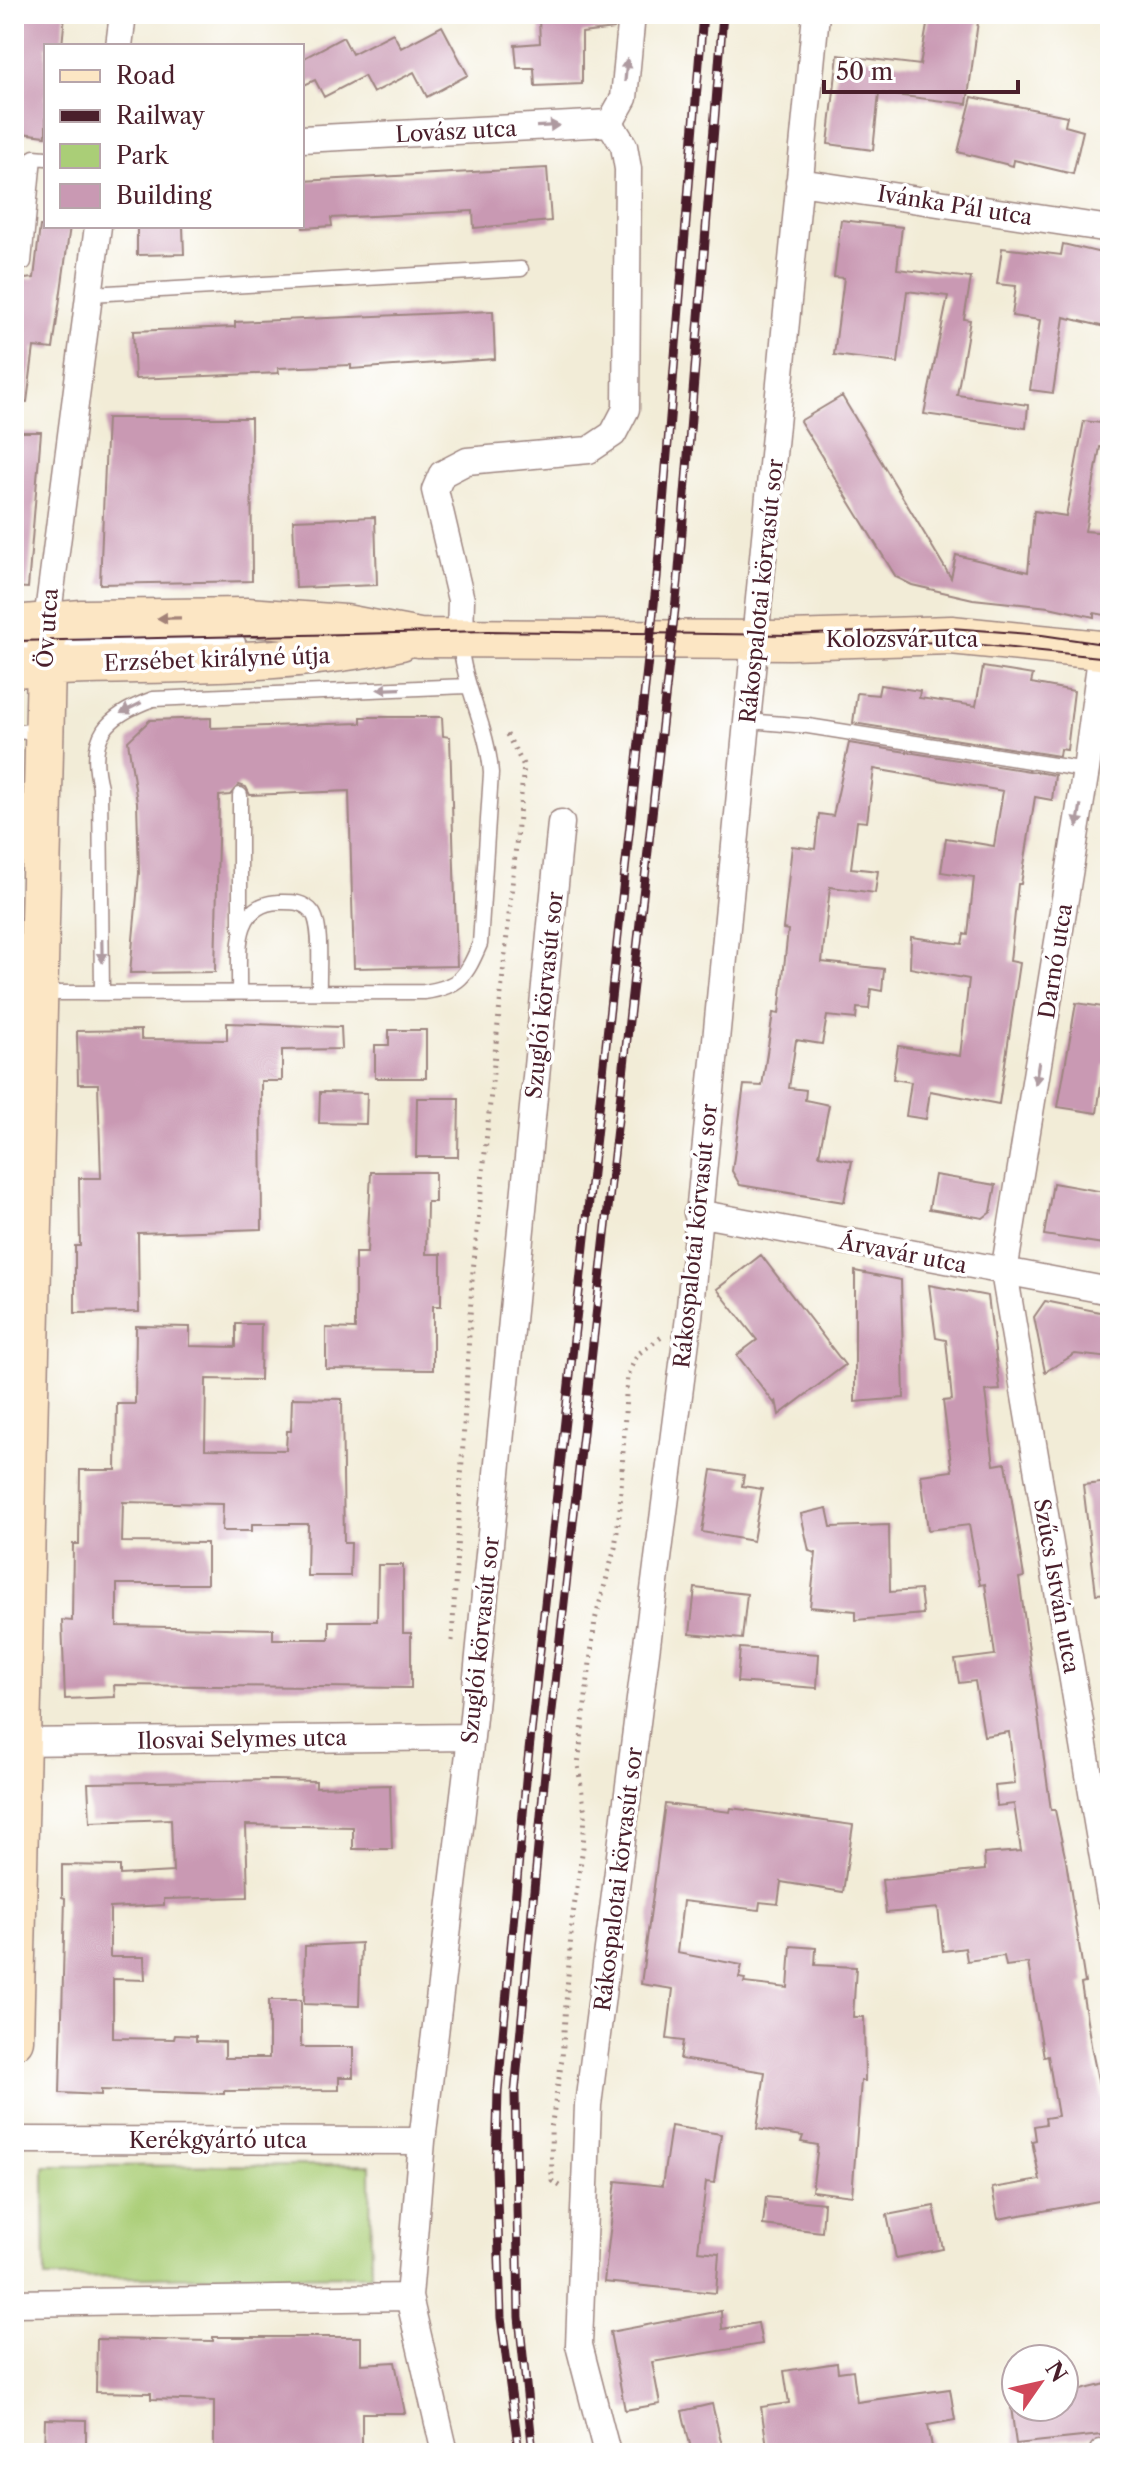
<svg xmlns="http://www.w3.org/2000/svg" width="1124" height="2467" viewBox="0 0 1124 2467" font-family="'Libre Caslon Text',serif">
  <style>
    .green { fill: #aace77; stroke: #7a7651; stroke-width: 2 }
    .building { fill: #c999b3 }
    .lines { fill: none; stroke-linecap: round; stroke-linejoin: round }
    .lane-casing { stroke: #9e8681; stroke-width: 17 }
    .street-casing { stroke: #9e8681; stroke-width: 29 }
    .secondary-casing { stroke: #9e8681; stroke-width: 41 }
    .path { stroke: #9e8681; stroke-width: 5; stroke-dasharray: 2 6; stroke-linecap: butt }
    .lane { stroke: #fff; stroke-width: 14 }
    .street { stroke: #fff; stroke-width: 26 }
    .secondary { stroke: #fce6c4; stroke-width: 38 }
    .tram { stroke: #4a1f2b; stroke-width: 2 }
    .rail-casing { stroke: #4a1f2b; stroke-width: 9 }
    .rail { stroke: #fff; stroke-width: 6; stroke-dasharray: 18; stroke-linecap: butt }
    .oneway { fill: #ae9aa0 }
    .oneway2 { fill: #a38278 }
    .labels { text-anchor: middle; stroke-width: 7; stroke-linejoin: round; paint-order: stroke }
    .street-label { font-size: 22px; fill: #4a1f2b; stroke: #fff }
  </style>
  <rect width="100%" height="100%" fill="#fff"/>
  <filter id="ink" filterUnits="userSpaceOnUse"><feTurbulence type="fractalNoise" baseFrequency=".0125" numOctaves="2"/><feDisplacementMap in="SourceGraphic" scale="16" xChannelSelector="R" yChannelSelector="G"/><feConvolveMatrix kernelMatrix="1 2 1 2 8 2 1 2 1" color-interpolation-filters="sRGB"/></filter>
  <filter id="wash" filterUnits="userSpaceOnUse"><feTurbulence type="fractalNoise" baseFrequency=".006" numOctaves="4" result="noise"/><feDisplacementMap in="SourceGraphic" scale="32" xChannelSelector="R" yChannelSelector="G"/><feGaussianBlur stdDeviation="1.8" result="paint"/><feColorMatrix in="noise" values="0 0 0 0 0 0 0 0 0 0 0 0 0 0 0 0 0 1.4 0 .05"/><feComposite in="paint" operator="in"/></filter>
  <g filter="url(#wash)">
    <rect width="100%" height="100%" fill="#f2ecd7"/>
    <path class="green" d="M370 2165 371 2275 45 2278 44 2166Z"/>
    <g id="blocks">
      <path class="building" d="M14 14H65L62 46H46V136L14 132Z
        M542 14H616L614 29 582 33V84L535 86 534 68H517L515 45 540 43 539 18Z
        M929 14H979L967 104 879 93 873 150 828 144 838 55 920 65Z
        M442 26 468 75 427 97 414 72 373 93 364 76 324 97 315 80 302 86V59L343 37 352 54 393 33 401 48Z
        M972 97 1067 116 1065 126 1083 131 1073 174 1014 160 1013 166 958 152Z
        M547 168 551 221 474 228 473 211 331 218 332 226 303 228 302 181Z
        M841 220 902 227 897 269 971 278 964 319 970 320 957 395 1028 405 1026 428 924 414 948 296 907 291 898 363 834 355 844 278 834 277Z
        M40 226H70L53 349 34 347 27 402 14 401V280L34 278Z
        M137 226H183L184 254 137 255Z
        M1063 244 1110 255V303L1105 327 1064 317 1053 393 1030 390 1040 320 1012 316 1016 286 997 284 1002 248 1061 255Z
        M493 311 495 359 351 369V365L278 368 279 373 135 379 133 331 235 327V322Z
        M842 396 951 578 956 555 1028 572 1034 511 1066 516 1084 421 1110 424V448L1100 447 1085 531 1110 533V616L1094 613V617L1049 607 973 599 912 585 896 577 800 421Z
        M107 418H251L252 581 100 584Z
        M14 432H41L28 588 14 587Z
        M375 517 377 585 296 588 293 520Z
        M983 667 1033 675 1031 683 1074 691 1067 750 1060 749 1059 756 853 723 857 693 878 695 880 685 920 691 919 698 976 706Z
        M361 717H442L443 736 450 737 457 966 354 968 349 791 250 795 246 787 239 785 230 795 219 796 215 972 130 973 139 873 137 802 128 741 150 720 211 718V728L361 723Z
        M849 743 1055 775 1052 800 1035 797 1021 884H1018L1010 961 1020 963 999 1104 930 1091 926 1119 906 1116 911 1082 893 1079 898 1046 960 1056 969 979 910 968 911 937 962 944 964 934 968 935 974 877 941 872 946 838 994 846 1003 791 874 769 867 822 857 821 851 868 878 871 875 893 830 887 822 962 884 969 882 991 871 989 869 1009 857 1008 856 1019 827 1016 822 1044 796 1040 789 1088 806 1090 805 1100 829 1105 819 1155 852 1161 844 1202 740 1185 732 1171 744 1085 762 1086 773 1013 779 1014 788 930 783 929 792 846 815 849 819 814 833 816Z
        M1076 1003 1110 1008V1065L1104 1064 1097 1113 1058 1107Z
        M227 1023 341 1027 342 1049 282 1050V1081H261L262 1229 138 1233 139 1312 75 1313V1246H80L79 1178H101L98 1084H78L77 1031 141 1030V1039L227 1040Z
        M389 1030H426V1078H375V1045H389Z
        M320 1092 367 1093 366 1124 319 1123Z
        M417 1098H459L458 1157H416Z
        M371 1172H435V1202H427L426 1254H441V1306H433V1370L326 1369V1328L355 1329V1253H367Z
        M935 1175 996 1185 991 1212 983 1218 929 1209Z
        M1053 1183 1110 1193V1245L1044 1235Z
        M761 1255 845 1365 779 1415 776 1400 775 1404 737 1355 757 1340 717 1289Z
        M855 1271 901 1280 904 1398 855 1402Z
        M929 1285 988 1296 1000 1390 985 1391 994 1465 1006 1463 1024 1577 1019 1578 1051 1810H1055L1066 1861 1085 1983 1081 1984 1092 2051 1110 2136V2199L998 2219 992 2188 1040 2180 1032 2141 1036 2140 1034 2126 1046 2124 1045 2118 1058 2116 1048 2056 1044 2057 1028 1963 1006 1966 1004 1956 967 1961 965 1948 943 1951 938 1908 886 1913 882 1880 985 1870 984 1854 1021 1851 1014 1804 997 1806 995 1786 1015 1784 1009 1732 984 1736 975 1681 959 1683 955 1660 995 1655 985 1584 980 1585 969 1525 928 1530 921 1475 952 1471 943 1401 952 1400 946 1340 936 1338Z
        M1045 1301 1110 1314V1358L1075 1354 1045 1372 1034 1317Z
        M236 1324H261L260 1380 206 1379 205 1449 286 1450 287 1431H291L292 1398 342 1399 344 1543H351L350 1576H307L308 1524H252V1531H222L223 1504 123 1502 122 1542 207 1543V1584H117V1626L273 1629V1639H329V1621H377L378 1565H403V1633H411V1688L114 1685 115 1697 65 1699 62 1620 72 1621 73 1544H79L80 1470H116L117 1404H135L136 1326 190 1327V1346L236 1347Z
        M712 1470 744 1475 742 1486 762 1489 753 1541 702 1532Z
        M1110 1482V1593L1096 1594 1083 1485Z
        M827 1508 831 1527 889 1525 890 1592 920 1590 923 1614 856 1620V1611L810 1607 816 1553 809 1551 801 1514Z
        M695 1588 747 1594 742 1639 690 1634Z
        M740 1648 819 1654 817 1688 737 1682Z
        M273 1780 316 1781V1787L390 1785 392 1849H353V1827L246 1825 248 1897 164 1899V1905L110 1908V1957H144L145 1980 113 1979V2038L174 2039 175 2035 196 2036V2041L225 2042V2058H269V2000H301V2047H353V2077H339V2090L224 2091V2094L101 2090V2095L60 2093 65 1898 62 1897V1865L120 1866V1875L173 1872 171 1819 90 1822 88 1783Z
        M665 1804 730 1812 731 1808 853 1825 843 1892 781 1882 778 1904 760 1902 759 1910 683 1901 677 1953 742 1965 739 1978 745 1979 744 1983 788 1988 791 1946 816 1948 815 1965 856 1967 853 2017H864L865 2081H861L852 2196 812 2191 818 2145 801 2142 803 2136 757 2129 765 2072 680 2059 683 2041 667 2039 673 1989 641 1984Z
        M361 1943 359 2006 304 2004 305 1946Z
        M671 2126 721 2134 714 2183 706 2182 698 2251 719 2253 716 2293 604 2282 616 2181 662 2186Z
        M766 2197 824 2203 822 2232 763 2225Z
        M934 2206 943 2249 896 2258 887 2215Z
        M721 2311 722 2329 758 2323 762 2344 652 2362 660 2404 625 2410 610 2332Z
        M213 2337H361V2364L395 2362 405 2413H362V2453L214 2451V2401L151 2399V2393L96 2392 97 2339 213 2341Z
        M837 2363 838 2372 853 2370 857 2402 950 2389 955 2420 928 2425 933 2453H768L761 2407 789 2403 784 2371Z
        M1110 2383V2434L1016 2444 1011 2407H1064V2394Z
        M712 2404 724 2453H692L682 2411Z
        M45 2419 86 2420V2453H44Z"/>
    </g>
  </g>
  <g filter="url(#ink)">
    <use href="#blocks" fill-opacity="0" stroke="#9e8681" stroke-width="2"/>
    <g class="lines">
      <defs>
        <path id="lane" d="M14 263 24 262 34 157 46 158
          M91 294 521 269
          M14 646 238 642
          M748 721 808 726 1086 770
          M14 732 42 731
          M240 926V795
          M239 990C240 956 231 904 279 902 292 902 303 901 312 912 323 925 318 974 319 992
          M102 992 100 787C87 736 106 716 153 699L467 686
          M41 993 424 992C460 987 466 976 480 944L491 773C488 727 464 688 460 642"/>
        <path id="street" d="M119 46 123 14
          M610 123 624 98 632 14
          M302 139 610 123
          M799 182 1110 229
          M47 621 98 226
          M460 637 461 600 435 490 442 474 467 461 589 450 613 434 626 409 628 169 624 146 610 123
          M1102 650 1086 770 1004 1272 1110 1899
          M697 1213 1110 1291
          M14 1742 471 1737
          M14 2140 422 2141
          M14 2303 409 2297
          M445 2453 409 2297 422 2141 471 1737 561 823
          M607 2453 579 2345 588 2105 689 1317 816 14
          M1102 2453 1110 2452"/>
        <path id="secondary" d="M14 625 82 619 247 617 345 624 419 638 790 640 951 635 1110 651
          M14 668C143 660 275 670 401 641
          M14 2040 47 621"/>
      </defs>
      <use href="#lane" class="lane-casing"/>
      <use href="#street" class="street-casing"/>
      <use href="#secondary" class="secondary-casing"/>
      <path class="path" d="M452 1641 472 1281 524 766 505 731
        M560 2186 552 2181 551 2128 562 2059 572 1921 583 1847 585 1814 578 1765 595 1620 615 1548 620 1508 627 1376 638 1354 663 1336"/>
      <use href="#lane" class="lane"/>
      <use href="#street" class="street"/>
      <use href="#secondary" class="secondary"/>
      <path class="tram" d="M14 641 488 631 790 635 951 628 1042 635 1110 645
        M842 644 953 642 1110 658"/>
      <defs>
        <path id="rail" d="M519 2453 501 2318 496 2166 498 2091 527 1769 657 577 703 14
          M533 2453 519 2317 515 2092 545 1773 678 582 723 14"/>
      </defs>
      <use href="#rail" class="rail-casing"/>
      <use href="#rail" class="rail"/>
    </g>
    <defs><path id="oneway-solid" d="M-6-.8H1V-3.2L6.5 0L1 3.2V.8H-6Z" transform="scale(2)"/></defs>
    <g class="oneway">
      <use href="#oneway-solid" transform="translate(626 70) rotate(-85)"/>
      <use href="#oneway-solid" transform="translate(548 126) rotate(-3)"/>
      <use href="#oneway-solid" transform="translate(389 689) rotate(178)"/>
      <use href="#oneway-solid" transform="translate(131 708) rotate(153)"/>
      <use href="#oneway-solid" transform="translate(1079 816) rotate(99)"/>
      <use href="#oneway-solid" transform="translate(102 951) rotate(89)"/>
      <use href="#oneway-solid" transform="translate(1037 1073) rotate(99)"/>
    </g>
    <use class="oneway2" href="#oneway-solid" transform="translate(169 618) rotate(179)"/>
  </g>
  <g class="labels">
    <g class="street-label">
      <text transform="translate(456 131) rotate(-3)" y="8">Lovász utca</text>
      <text transform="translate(955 205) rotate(9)" y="8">Ivánka Pál utca</text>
      <text transform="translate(761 591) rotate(-84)" y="8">Rákospalotai körvasút sor</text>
      <text transform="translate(47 628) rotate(-86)" y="8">Öv utca</text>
      <text x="902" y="647">Kolozsvár utca</text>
      <text transform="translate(217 659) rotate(-2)" y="8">Erzsébet királyné útja</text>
      <text transform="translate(1055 961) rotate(-81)" y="8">Darnó utca</text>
      <text transform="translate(544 995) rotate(-84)" y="8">Szuglói körvasút sor</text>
      <text transform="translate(695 1236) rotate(-84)" y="8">Rákospalotai körvasút sor</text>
      <text transform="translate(903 1253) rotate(11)" y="8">Árvavár utca</text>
      <text transform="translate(1057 1586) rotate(80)" y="8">Szűcs István utca</text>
      <text transform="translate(480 1640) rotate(-84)" y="8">Szuglói körvasút sor</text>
      <text transform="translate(242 1739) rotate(-1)" y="8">Ilosvai Selymes utca</text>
      <text transform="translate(618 1879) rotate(-83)" y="8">Rákospalotai körvasút sor</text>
      <text x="218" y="2148">Kerékgyártó utca</text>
    </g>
  </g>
  <rect width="1124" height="2467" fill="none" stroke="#fff" stroke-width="48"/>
  <rect x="44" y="44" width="260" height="184" fill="#ffffff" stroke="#b7a5aa" stroke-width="2"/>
  <rect x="60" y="70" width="40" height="12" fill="#fce6c4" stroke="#b7a5aa" stroke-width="2"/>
  <text x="116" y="84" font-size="24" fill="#4a1f2b">Road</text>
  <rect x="60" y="110" width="40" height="12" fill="#4a1f2b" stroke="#b7a5aa" stroke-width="2"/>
  <text x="116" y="124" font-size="24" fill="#4a1f2b">Railway</text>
  <rect x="60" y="144" width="40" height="24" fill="#aace77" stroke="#b7a5aa" stroke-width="2"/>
  <text x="116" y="164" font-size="24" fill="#4a1f2b">Park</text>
  <rect x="60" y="184" width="40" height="24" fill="#c999b3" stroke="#b7a5aa" stroke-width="2"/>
  <text x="116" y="204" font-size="24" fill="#4a1f2b">Building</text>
  <g transform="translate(1040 2383) rotate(56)"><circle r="38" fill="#ffffff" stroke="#b7a5aa" stroke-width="2"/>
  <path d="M0-6L14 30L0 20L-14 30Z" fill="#d1495b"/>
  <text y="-12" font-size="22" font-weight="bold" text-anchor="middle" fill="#4a1f2b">N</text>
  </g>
  <path d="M824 80v12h194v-12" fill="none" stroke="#4a1f2b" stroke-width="4"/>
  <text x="836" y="80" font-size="24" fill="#4a1f2b" stroke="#ffffff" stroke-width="6" paint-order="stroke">50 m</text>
</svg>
